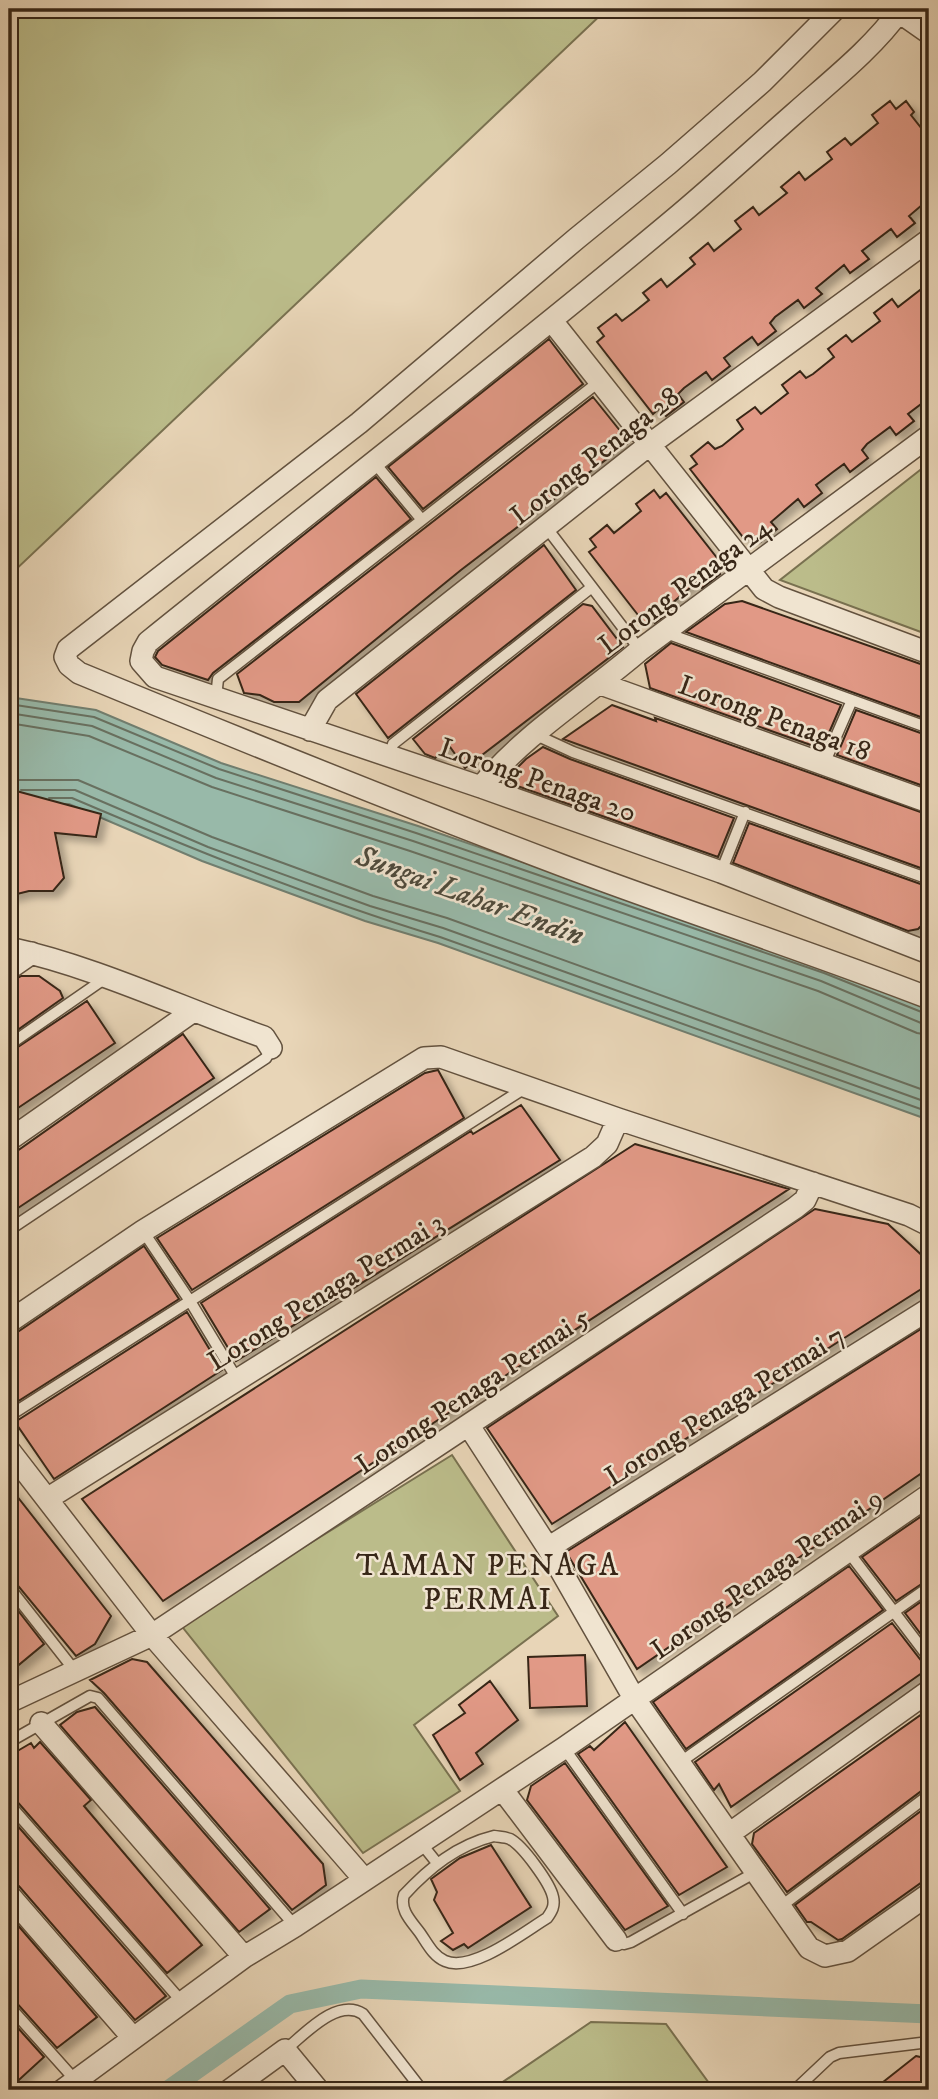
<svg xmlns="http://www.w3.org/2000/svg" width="938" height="2099" viewBox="0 0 938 2099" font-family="'IM FELL DW Pica',serif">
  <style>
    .green { fill: #bbbc8a; stroke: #797150; stroke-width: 2 }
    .water { fill: #98b9a9; stroke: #717e6f; stroke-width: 2 }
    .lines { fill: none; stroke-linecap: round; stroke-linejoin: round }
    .shore { stroke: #687060; stroke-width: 2 }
    .canal { stroke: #98b9a9; stroke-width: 19 }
    .building { fill: #e19986; stroke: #372617; stroke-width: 2; filter: url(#shadow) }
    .service-casing { stroke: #63523f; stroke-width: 13 }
    .minor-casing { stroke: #63523f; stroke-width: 24 }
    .service { stroke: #f0e4d0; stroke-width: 10 }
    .minor { stroke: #f0e4d0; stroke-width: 21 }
    .labels { text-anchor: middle; stroke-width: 5; stroke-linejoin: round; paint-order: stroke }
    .street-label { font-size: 28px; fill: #372617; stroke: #f0e4d0 }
    .water-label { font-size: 30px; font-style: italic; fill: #4f4b3c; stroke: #f0e4d0 }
    .neighbourhood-label { font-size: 30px; letter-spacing: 2px; fill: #372617; stroke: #f0e4d0 }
  </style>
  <defs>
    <filter id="shadow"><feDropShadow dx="6" dy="6" stdDeviation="3.5" flood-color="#0004"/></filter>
  </defs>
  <rect width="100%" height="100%" fill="#e8d5b7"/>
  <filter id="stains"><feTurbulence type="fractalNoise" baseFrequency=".00286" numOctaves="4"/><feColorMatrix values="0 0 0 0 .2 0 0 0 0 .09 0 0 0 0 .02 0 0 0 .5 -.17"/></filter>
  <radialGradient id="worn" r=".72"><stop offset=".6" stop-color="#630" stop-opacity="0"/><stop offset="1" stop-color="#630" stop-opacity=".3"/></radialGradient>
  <path class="green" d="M9 9H607L9 576Z
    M929 463V635L780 580Z
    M452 1455 558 1616 414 1725 460 1791 363 1853 180 1624Z
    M591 2022 666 2024 714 2090H491Z"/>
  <path class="water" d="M9 697 96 710 221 763 418 826 827 967 929 1009V1120L438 943 365 921 202 861 69 804 9 806Z"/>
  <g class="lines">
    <path class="shore" d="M9 704 94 717 219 769 416 833 824 973 929 1015
      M9 713 92 726 216 778 413 841 821 981 921 1023 929 1024
      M9 723 89 736 212 787 410 851 818 991 917 1033 929 1035
      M9 780H78L212 837 373 896 447 918 929 1092
      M21 790H75L208 847 370 906 443 928 929 1103
      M49 798H72C194 850 313 898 440 937L929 1112"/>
    <path class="canal" d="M168 2090 290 2004 361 1989 929 2014"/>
  </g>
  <path class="building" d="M890 101 896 109 906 101 914 112 911 115 929 138V199L909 216 915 223 897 237 891 229 862 251 869 259 850 273 844 265 816 288 822 294 804 308 798 300 775 317 770 323 776 331 758 345 752 337 741 345 724 358 730 366 712 380 706 372 684 388 678 394 684 402 666 416 660 408 653 414 597 342 604 336 598 328 616 314 622 321 634 312 649 300 643 293 661 279 667 287 695 264 690 258 708 243 714 251 741 229 735 221 753 207 759 215 787 193 781 187 799 172 805 180 832 159 827 152 845 138 851 145 878 123 872 115Z
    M929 283V398L908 414 914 421 896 435 890 427 867 444 862 450 868 458 850 472 844 464 833 472 816 485 822 493 804 507 798 499 771 522 777 529 759 543 753 535 746 541 690 469 697 464 691 456 708 442 715 449 722 446 743 429 737 420 755 407 761 414 788 393 782 385 800 371 806 378 813 374 834 357 828 349 846 335 852 342 880 321 874 313 892 299 898 307Z
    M549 339 583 384 423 509 388 467Z
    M593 397 629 442 461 570 299 702H274L260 695 244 693 237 674Z
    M376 477 411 519 213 673 208 680 162 665 155 657 158 651Z
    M654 490 660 498 666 493 721 563 715 568 720 574 702 588 697 582 670 605 673 609 655 623 652 619 645 624 589 552 596 547 590 539 607 525 614 533 641 511 636 504Z
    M544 545 576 590 388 738 356 694Z
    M742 601 929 667V720L686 632 725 604Z
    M583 604 592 606 623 647 465 768 450 747 435 758 425 754 413 739Z
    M671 643 841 705 822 749 650 688 645 664Z
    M612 705 656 721 655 718 929 815V871L563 739Z
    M856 710 929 736V788L837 755Z
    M543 747 570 759 734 818 718 857 506 782V779L526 759Z
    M9 789 101 814 96 837 55 833 64 878 53 891H29L9 896Z
    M749 823 929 887V918L918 929 908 931 733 863Z
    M21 976H39L60 991 63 998 9 1036V982Z
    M87 1001 115 1043 9 1114V1053Z
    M183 1034 214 1078 9 1214V1153L17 1151Z
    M438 1070 464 1118 192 1290 157 1238 425 1073Z
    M521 1105 560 1160 236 1361 201 1303 471 1131 473 1134Z
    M635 1144 789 1189 163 1601 82 1499Z
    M815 1209 888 1224 928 1261 926 1286 552 1524 487 1428Z
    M144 1246 179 1299 9 1407V1335L16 1333Z
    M187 1312 222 1370 54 1479 15 1422Z
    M929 1324V1468L637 1669 566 1552Z
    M9 1486 111 1616 95 1644 76 1656 15 1582 9 1579Z
    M929 1511V1579L896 1601 862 1557Z
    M849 1566 883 1610 686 1749 653 1702Z
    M929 1596V1645L905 1613Z
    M9 1599 44 1644 9 1673Z
    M892 1623 923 1663 929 1668 731 1807 719 1784 714 1790 695 1762Z
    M585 1655 587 1706 530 1708 528 1657Z
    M132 1659 147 1662 323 1864 326 1885 292 1910 104 1693 90 1680Z
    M490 1681 518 1720 476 1753 483 1764 460 1780 433 1735 465 1713 459 1705Z
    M95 1707 270 1909 239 1932 60 1725 77 1712Z
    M929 1709V1787L924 1789 787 1892 752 1844 754 1833Z
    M625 1722 727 1867 679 1895 578 1754 590 1746 594 1750Z
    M40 1742 91 1800 84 1806 202 1945 167 1973 15 1799 9 1796V1756L31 1743 34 1748Z
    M565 1763 668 1906 625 1930 527 1800 531 1786Z
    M929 1805V1877L842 1939 838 1940 811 1922H807L795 1905Z
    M9 1816 166 1996 135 2020 19 1886 9 1882Z
    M491 1845 531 1907 468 1948 464 1944 453 1950 441 1941 453 1933 434 1900 437 1892 431 1879 460 1858Z
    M9 1915 97 2017 57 2048 15 2001 9 1998Z
    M9 2018 44 2057 9 2089Z
    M916 2056 929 2059V2090H873Z"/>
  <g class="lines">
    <defs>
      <path id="service" d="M373 461 422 520
        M546 527 640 650
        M666 633 929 728
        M216 697 218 679 600 381
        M534 734 573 752 929 879
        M389 757 393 744 592 587
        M824 764 852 700
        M721 872 745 812
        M9 1045 107 977
        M9 1230 266 1058 271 1048
        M143 1231 190 1301 237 1379
        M9 1416 525 1088
        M847 1550 929 1658
        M9 1587 75 1671
        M9 1742 90 1696 98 1698 295 1926
        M564 1748 683 1914
        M679 1763 929 1587
        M9 1804 183 2003
        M494 1836C499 1837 505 1837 510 1839 523 1846 550 1883 553 1897 555 1906 552 1911 547 1918 524 1932 472 1973 445 1961 433 1956 427 1943 420 1933 412 1922 399 1910 404 1895 429 1868 457 1845 494 1836Z
        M421 1843 437 1863
        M780 1907 929 1795
        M616 1940 624 1944 631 1942 756 1872
        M9 2006 76 2081
        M285 2050C304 2035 337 1997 363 2014L422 2090
        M795 2090 830 2057 839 2053 929 2042"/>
      <path id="minor" d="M835 9 762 82 668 164 576 239 359 423 68 649 65 657 69 665 79 673C239 739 399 804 561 865 683 911 808 951 929 998
        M901 9C872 49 832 80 795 113 754 149 714 186 672 221 500 365 323 501 148 642L143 651 141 661 155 677 481 787 721 872 929 953
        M899 12 929 33
        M552 321 764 589 779 597 929 653
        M601 684 929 802
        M310 730 327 700 649 445 929 240
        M481 787C525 733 588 695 640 650L929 436
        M9 948C96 967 179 1007 264 1037L271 1048
        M9 969 32 953
        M9 1140 192 1012
        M9 1322 143 1231 424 1058 441 1057 618 1119 909 1215 929 1225
        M469 1426 548 1548 634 1698 809 1948 825 1956 848 1951 929 1894
        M9 1450 152 1635 364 1879
        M47 1499 593 1157 607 1144 618 1119
        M548 1548 929 1309
        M9 1702 152 1635 795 1208 805 1200 813 1183
        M41 1723 244 1957
        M502 1789 616 1940
        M729 1834 929 1691
        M9 1895 133 2038
        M63 2090 244 1957 295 1926 564 1748 929 1495
        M230 2090 285 2050 318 2090"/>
    </defs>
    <use href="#service" class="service-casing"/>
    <use href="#minor" class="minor-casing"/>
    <use href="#service" class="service"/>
    <use href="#minor" class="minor"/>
  </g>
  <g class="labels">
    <g class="street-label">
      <text transform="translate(594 455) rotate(-38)" y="10">Lorong Penaga 28</text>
      <text transform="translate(684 585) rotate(-37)" y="10">Lorong Penaga 24</text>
      <text transform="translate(775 717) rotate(20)" y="10">Lorong Penaga 18</text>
      <text transform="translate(538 779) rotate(19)" y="10">Lorong Penaga 20</text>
      <text transform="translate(325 1291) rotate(-32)" y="10">Lorong Penaga Permai 3</text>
      <text transform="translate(472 1390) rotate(-34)" y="10">Lorong Penaga Permai 5</text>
      <text transform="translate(724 1405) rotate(-32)" y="10">Lorong Penaga Permai 7</text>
      <text transform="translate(766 1573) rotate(-35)" y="10">Lorong Penaga Permai 9</text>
    </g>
    <g class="water-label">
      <text transform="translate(470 895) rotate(20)" y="10">Sungai Lahar Endin</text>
    </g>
    <g class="neighbourhood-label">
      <text x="488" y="1575">TAMAN PENAGA<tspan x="488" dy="34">PERMAI</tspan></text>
    </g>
  </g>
  <rect width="938" height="2099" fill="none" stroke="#e8d5b7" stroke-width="35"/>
  <rect x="10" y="10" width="917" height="2078" fill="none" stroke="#372617" stroke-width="3.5"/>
  <rect x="18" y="18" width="903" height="2064" fill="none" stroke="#372617" stroke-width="2"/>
  <rect width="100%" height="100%" filter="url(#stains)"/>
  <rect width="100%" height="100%" fill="url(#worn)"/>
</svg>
